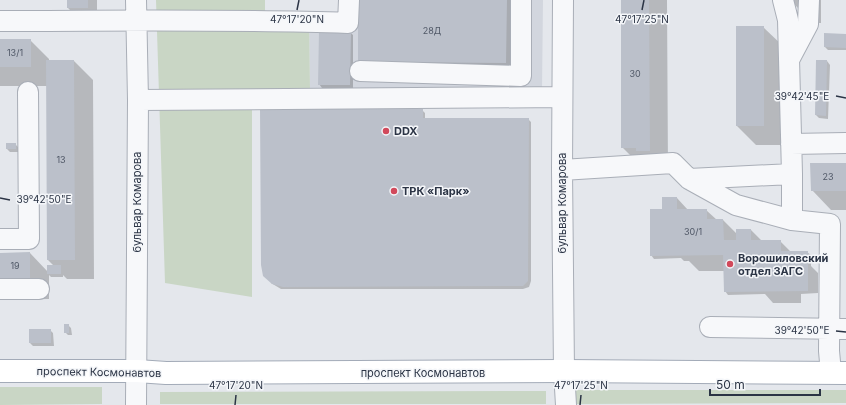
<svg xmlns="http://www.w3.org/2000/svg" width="846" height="405" viewBox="0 0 846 405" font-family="Inter,sans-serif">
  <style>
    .built { fill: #d2d6de }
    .green { fill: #c9d6c5 }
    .shadow { fill: #0003 }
    .building { fill: #bbc0ca }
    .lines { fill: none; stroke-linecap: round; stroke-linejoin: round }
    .minor-casing { stroke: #a9aeb7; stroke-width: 22 }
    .major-casing { stroke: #a3abb8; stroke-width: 24 }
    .minor { stroke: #f7f8fa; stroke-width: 20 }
    .major { stroke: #fff; stroke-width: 22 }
    .ticks { fill: none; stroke: #2b3445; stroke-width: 1.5 }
    .poi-dot { fill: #d1495b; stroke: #f4f6f9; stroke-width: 1.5 }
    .labels { text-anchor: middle; stroke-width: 3; stroke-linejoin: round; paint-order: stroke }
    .number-label { font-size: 9px; fill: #4f5766 }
    .poi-label { font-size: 11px; font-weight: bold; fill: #2b3445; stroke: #f4f6f9; text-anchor: start }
    .street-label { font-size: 11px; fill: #2b3445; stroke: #f4f6f9 }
    .ticks-label { font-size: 10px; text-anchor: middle; fill: #2b3445; stroke: #f4f6f9; stroke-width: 3; stroke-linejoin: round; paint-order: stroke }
  </style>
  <rect width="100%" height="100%" fill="#e4e7ec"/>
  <path class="built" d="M354 0H543L542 90H310L309 15H353Z"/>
  <path class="green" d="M156 0H265V15H309L310 90H252V297L165 283Z
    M0 387H102V404L0 405Z
    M574 390H846V403L574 404Z
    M546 391V404H160V392Z"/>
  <path class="shadow" d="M68 0H97V18H78L68 8Z
    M359 0H519L518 75 371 74Z
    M622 0H667L668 170 642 167 622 147Z
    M792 0H821V23H813L792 2Z
    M763 27 783 46V145H756L737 126Z
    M350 32 353 35V88H322L319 84Z
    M846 35V50H828L825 47Z
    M0 40H30L49 59V61H74L93 80 94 279H67L63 275V277H51L49 275V299L0 300V254L30 253 48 272 54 266 48 260 47 86H0Z
    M827 61 830 65 828 119 819 118 816 115Z
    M422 110 425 113V119H528L531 122V281L529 287 523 289H281L271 283Z
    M7 144H15L18 147V152H10L7 149Z
    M846 164V210H831L812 190Z
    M677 198 688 210H706L717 220H723L737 234V230H751L762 241H780L791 252H807L811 255V266L818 273V293L801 294V303H773L765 294 728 295 725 291V271H699L689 261H684L681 258 654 259 651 255 663 210Z
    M68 325 71 328 72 335H68L65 332Z
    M50 330 53 333 54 346H33L30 343Z"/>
  <path class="building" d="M67 0H88V8H67Z
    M358 0H507L506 63 358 62Z
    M621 0H649L650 151H636V148H621Z
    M736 26H764V126H736Z
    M319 31H351L350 85H318Z
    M824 33 846 34V48L824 47Z
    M0 39H31V67H0Z
    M46 60H74L75 260H47Z
    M816 60H827L826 116 815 115Z
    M260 109H423V118H529L528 281 523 286H520L283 287 272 284 263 276 261 265Z
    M6 143H16V149H6Z
    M810 163H846V191H811Z
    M662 197H677V209H707V219H723L724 240H736V229H751V240H781V251H808V291L724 292 723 255 650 256V209H662Z
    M30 252V280L0 281V253Z
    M47 265H61V274H47Z
    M64 324H69V333H64Z
    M29 329H51V343H29Z"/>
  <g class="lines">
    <defs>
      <path id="minor" d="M563 0 562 170 564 371 566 405
        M0 21C116 21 232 19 348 23L349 0
        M790 58 808 24 809 0
        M360 71 521 76V0
        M138 100 562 97
        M791 144 846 143
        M562 170 673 163 689 179 736 205 792 220 830 224 829 351 831 373
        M689 179 792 174 788 20 783 0
        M792 220V174
        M0 239H29L28 92
        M0 289H39
        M710 327 846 329
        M136 405 138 100 136 0"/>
      <path id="major" d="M0 371H137L166 373 564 371 846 373"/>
    </defs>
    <use href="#minor" class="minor-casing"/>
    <use href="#major" class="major-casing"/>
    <use href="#minor" class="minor"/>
    <use href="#major" class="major"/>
  </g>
  <path class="ticks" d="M297 10 299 0M642 10 644 0M836 96 846 98M0 198 10 200M836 331 846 332M235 405 236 395M580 405 581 395"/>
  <g class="poi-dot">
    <circle cx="386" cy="131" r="4"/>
    <circle cx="394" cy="191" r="4"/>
    <circle cx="730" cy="264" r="4"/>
  </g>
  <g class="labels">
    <g class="number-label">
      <text x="432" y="34">28Д</text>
      <text x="15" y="56">13/1</text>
      <text x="635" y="77">30</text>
      <text x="61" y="163">13</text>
      <text x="828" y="180">23</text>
      <text x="693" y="235">30/1</text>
      <text x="15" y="269">19</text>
    </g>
    <g class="poi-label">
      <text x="394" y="135">DDX</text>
      <text x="402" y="195">ТРК «Парк»</text>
      <text x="738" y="262">Ворошиловский<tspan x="738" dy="13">отдел ЗАГС</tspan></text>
    </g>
    <g class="street-label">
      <text transform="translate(137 202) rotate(-90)" y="4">бульвар Комарова</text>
      <text transform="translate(562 203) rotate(-90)" y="4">бульвар Комарова</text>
      <text transform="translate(99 372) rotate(1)" y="4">проспект Космонавтов</text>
      <text x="423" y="377">проспект Космонавтов</text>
    </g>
  </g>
  <g class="ticks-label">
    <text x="297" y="23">47°17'20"N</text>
    <text x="642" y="23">47°17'25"N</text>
    <text x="802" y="100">39°42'45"E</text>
    <text x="44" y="203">39°42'50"E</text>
    <text x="802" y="334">39°42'50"E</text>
    <text x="236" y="389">47°17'20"N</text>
    <text x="581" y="389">47°17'25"N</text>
  </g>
  <path d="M710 389v6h110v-6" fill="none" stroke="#2b3445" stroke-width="2"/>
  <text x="716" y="389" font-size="12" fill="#2b3445" stroke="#f4f6f9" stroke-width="3" paint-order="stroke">50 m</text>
</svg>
